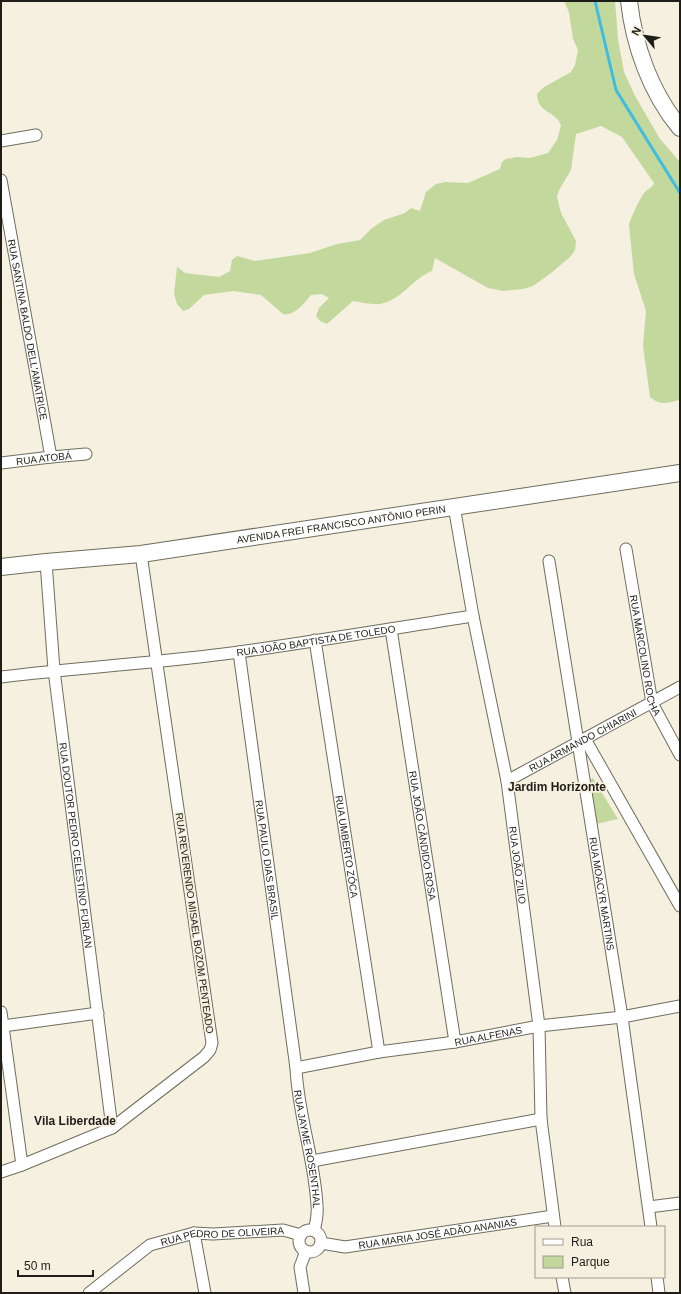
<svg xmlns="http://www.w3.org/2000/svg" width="681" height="1294" viewBox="0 0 681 1294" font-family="Arial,sans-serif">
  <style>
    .green { fill: #c2d89d }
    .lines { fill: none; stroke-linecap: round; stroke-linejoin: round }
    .stream { stroke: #3fbcdf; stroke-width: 3 }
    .street-casing { stroke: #706d5e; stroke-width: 13 }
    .secondary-casing { stroke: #706d5e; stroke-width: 18 }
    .street { stroke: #fff; stroke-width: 11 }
    .secondary { stroke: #fff; stroke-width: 16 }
    .labels { text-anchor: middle; stroke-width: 3.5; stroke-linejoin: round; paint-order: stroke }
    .street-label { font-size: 10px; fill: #1f1d18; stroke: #f5f0e0 }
    .quarter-label { font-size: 12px; font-weight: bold; fill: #1f1d18; stroke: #f5f0e0 }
  </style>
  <rect width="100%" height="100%" fill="#f5f0e0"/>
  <path class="green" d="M564 1H615L618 39 624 72 634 94 660 139 680 162V400C667 403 661 406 650 397L643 346 646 311 634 274 629 225C631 217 640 198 645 192 649 188 652 188 654 183L622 137 601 126 576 134 571 170 559 190 557 197 561 213 576 241 575 250 570 257 551 273 533 286 523 289 504 291 488 288 435 258 432 271C413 278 402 300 380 304 372 305 361 302 353 301L327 324 320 321 316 316 319 308 329 298 322 294 311 295C304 303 295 316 283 314L261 295 233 291 204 295 189 309 183 311 177 304 174 294 177 267 185 273 219 277 230 271 232 260 237 256 255 261 310 253 337 244 360 240 371 229 384 220 405 213 411 208 420 211 426 192 436 184 445 182 468 183 500 169 502 162 506 159 517 157 530 158 548 153 557 140 561 125C555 110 538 114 537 94L544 87 571 72 575 65 578 50 573 39 569 12Z
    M593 778 618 819 596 824 588 780Z"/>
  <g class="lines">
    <path class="stream" d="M595 1 616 90 680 193"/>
    <defs>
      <g id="street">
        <path d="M1 141 36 135"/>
        <path id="s1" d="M1 180 51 457"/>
        <path id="s2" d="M1 463 51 457 86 454"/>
        <path id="s3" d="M454 506 473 616 507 781 539 1026 541 1119 555 1227"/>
        <path id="s4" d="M626 549 652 703 680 755"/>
        <path id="s5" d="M549 561 622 1017 651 1227"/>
        <path id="s6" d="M46 562 54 670 112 1128"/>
        <path id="s7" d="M391 629 455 1042"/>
        <path id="s8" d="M315 640 379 1052"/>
        <path id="s9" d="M239 652 296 1068C298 1115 315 1160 317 1206 318 1214 316 1223 314 1231"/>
        <path id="s10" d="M1 677C80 667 160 663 239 652 317 641 395 628 473 616"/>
        <path d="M585 739 680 906"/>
        <path id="s11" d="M507 781 680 687"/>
        <path d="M1 1012 22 1165"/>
        <path d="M3 1026 98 1013"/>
        <path id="s12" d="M296 1068 379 1052 455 1042 539 1026 622 1017 680 1006"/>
        <path d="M312 1161 541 1119"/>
        <path d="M1 1172 22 1165 112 1128 204 1057 210 1050 212 1043 141 554"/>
        <path d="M649 1207 680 1203"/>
        <circle cx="310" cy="1241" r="11"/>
        <path d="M194 1233 205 1293"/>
        <path id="s13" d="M321 1243 345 1247 553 1216"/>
        <path d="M562 1277 565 1293"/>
        <path d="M657 1277 659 1293"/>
        <path id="s14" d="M89 1293 150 1245 194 1233 213 1234 283 1230 301 1235"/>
        <path d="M304 1293 300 1267 306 1251"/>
      </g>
      <g id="secondary">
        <path d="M629 1C634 46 651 93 680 128"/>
        <path id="s15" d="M1 567 46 562 141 554 680 473"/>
      </g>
    </defs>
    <use href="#street" class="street-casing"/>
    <use href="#secondary" class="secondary-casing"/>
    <use href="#street" class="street"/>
    <use href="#secondary" class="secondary"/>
  </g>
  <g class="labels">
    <g class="street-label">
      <text dy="4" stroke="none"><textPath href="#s1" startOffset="152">RUA SANTINA BALDO DELL'AMATRICE</textPath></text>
      <text dy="4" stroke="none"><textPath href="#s2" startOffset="43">RUA ATOBÁ</textPath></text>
      <text dy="4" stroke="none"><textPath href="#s15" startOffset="343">AVENIDA FREI FRANCISCO ANTÔNIO PERIN</textPath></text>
      <text dy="4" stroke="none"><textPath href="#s10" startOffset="317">RUA JOÃO BAPTISTA DE TOLEDO</textPath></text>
      <text dy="4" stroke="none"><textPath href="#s4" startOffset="108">RUA MARCOLINO ROCHA</textPath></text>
      <text dy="4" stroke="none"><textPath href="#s11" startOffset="86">RUA ARMANDO CHIARINI</textPath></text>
      <text dy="4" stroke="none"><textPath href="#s7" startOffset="209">RUA JOÃO CÂNDIDO ROSA</textPath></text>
      <text dy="4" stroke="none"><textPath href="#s6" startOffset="285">RUA DOUTOR PEDRO CELESTINO FURLAN</textPath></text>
      <text dy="4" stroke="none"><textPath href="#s8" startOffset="209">RUA UMBERTO ZÓCA</textPath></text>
      <text dy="4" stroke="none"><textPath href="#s9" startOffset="210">RUA PAULO DIAS BRASIL</textPath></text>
      <text dy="4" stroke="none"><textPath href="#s3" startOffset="365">RUA JOÃO ZILIO</textPath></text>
      <text dy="4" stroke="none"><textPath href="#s5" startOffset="337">RUA MOACYR MARTINS</textPath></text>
      <text transform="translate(195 923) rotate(82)" y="4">RUA REVERENDO MISAEL BOZOM PENTEADO</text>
      <text dy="4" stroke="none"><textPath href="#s12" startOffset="195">RUA ALFENAS</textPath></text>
      <text dy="4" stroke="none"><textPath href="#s9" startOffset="502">RUA JAYME ROSENTHAL</textPath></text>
      <text dy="4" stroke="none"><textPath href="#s13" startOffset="118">RUA MARIA JOSÉ ADÃO ANANIAS</textPath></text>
      <text dy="4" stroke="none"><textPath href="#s14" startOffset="151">RUA PEDRO DE OLIVEIRA</textPath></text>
    </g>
    <g class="quarter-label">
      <text x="557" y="791">Jardim Horizonte</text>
      <text x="75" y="1125">Vila Liberdade</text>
    </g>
  </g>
  <rect width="681" height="1294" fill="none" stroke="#1f1d18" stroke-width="4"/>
  <rect x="535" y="1226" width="130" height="52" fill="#f5f0e0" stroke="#9f9c90"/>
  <rect x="543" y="1239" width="20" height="6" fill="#ffffff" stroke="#9f9c90"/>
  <text x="571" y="1246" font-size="12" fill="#1f1d18">Rua</text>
  <rect x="543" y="1256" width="20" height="12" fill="#c2d89d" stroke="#9f9c90"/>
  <text x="571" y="1266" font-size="12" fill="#1f1d18">Parque</text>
  <g transform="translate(645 36) rotate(299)" stroke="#f5f0e0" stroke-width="3" paint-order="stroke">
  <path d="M0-3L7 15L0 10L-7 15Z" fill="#1f1d18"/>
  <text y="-6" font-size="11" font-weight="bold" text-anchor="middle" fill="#1f1d18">N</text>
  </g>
  <path d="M18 1270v6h75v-6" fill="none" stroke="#1f1d18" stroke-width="2"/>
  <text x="24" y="1270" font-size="12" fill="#1f1d18" stroke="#f5f0e0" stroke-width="3" paint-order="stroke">50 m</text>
</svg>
